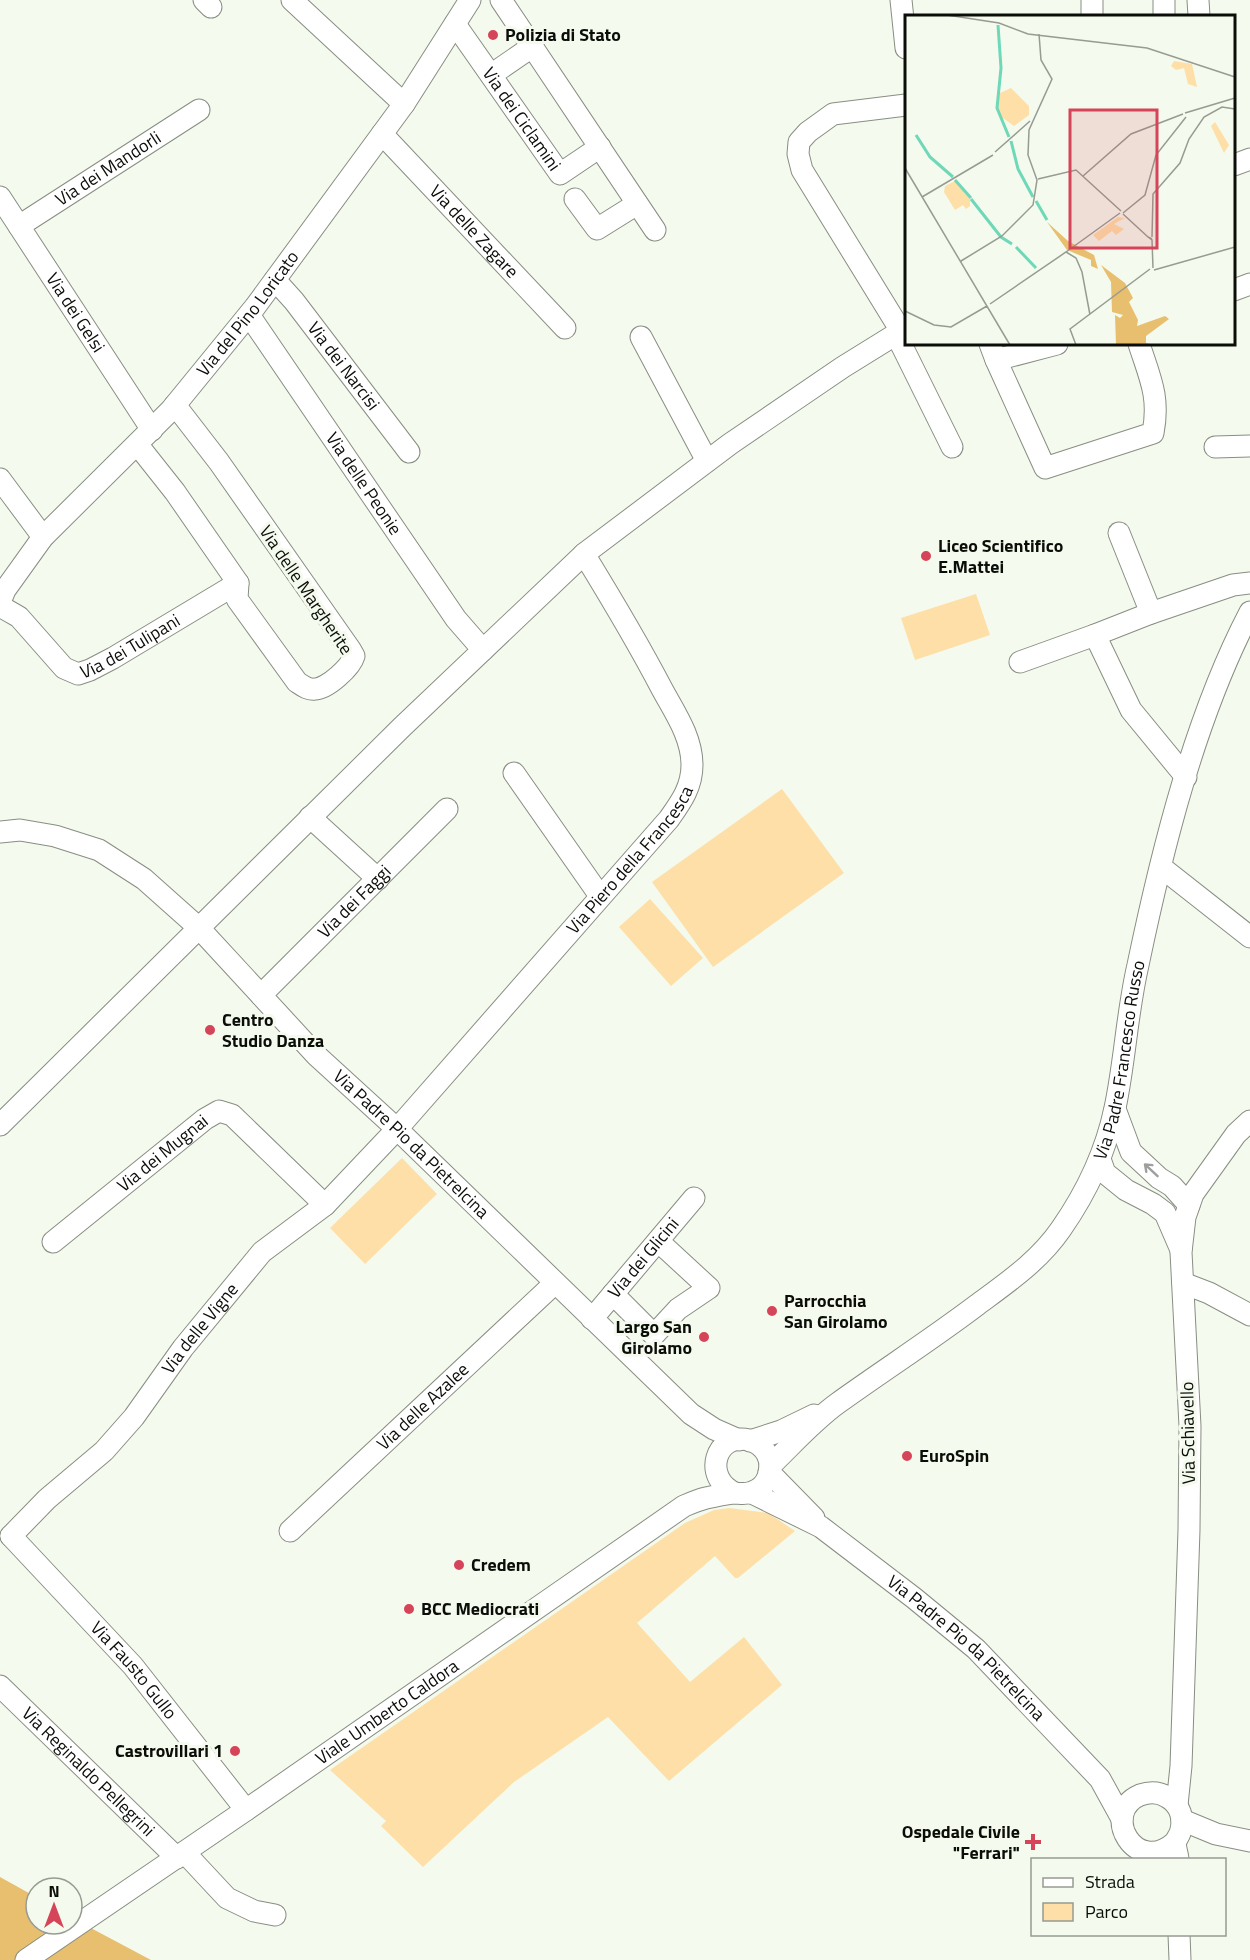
<svg xmlns="http://www.w3.org/2000/svg" width="1250" height="1960" viewBox="0 0 1250 1960" font-family="'Titillium Web',sans-serif">
  <style>
    .green { fill: #fddfa7 }
    .forest { fill: #e8bf6e }
    .lines { fill: none; stroke-linecap: round; stroke-linejoin: round }
    .minor-casing { stroke: #888e82; stroke-width: 23 }
    .minor { stroke: #fff; stroke-width: 21 }
    .oneway { stroke: #9d9e9d }
    .poi-dot { fill: #d54458; stroke: #f4faed; stroke-width: 2 }
    .labels { text-anchor: middle; stroke-width: 6; stroke-linejoin: round; paint-order: stroke }
    .poi-label { font-size: 18px; font-weight: bold; fill: #0b0d09; stroke: #f4faed; text-anchor: start }
    .street-label { font-size: 18px; fill: #0b0d09; stroke: #f4faed }
    .inset-river { fill: none; stroke: #6ed8b8; stroke-width: 3 }
    .inset-road { fill: none; stroke: #979b92; stroke-width: 1.5 }
    .view { fill: #d54458; fill-opacity: 0.15; stroke: #d54458; stroke-width: 3 }
    .inset-edge { fill: none; stroke: #0b0d09; stroke-width: 3 }
  </style>
  <rect width="100%" height="100%" fill="#f4faed"/>
  <path class="green" d="M976 594 990 635 915 660 901 618Z
    M782 789 844 873 713 967 652 882Z
    M650 899 703 958 671 986 619 927Z
    M402 1158 437 1194 365 1264 330 1228Z
    M729 1508 768 1513 795 1531 738 1578H735L715 1556 637 1623 690 1682 744 1637 782 1685 669 1781 608 1717 514 1782 423 1867 381 1826 386 1821 330 1770 685 1523 714 1510Z"/>
  <path class="forest" d="M0 1877 36 1897V1924H72V1918L151 1960H0Z"/>
  <g class="lines">
    <defs>
      <g id="minor">
        <path d="M204 0 211 7"/>
        <path d="M292 0 404 104"/>
        <path d="M501 0 655 230"/>
        <path d="M901 0 906 48"/>
        <path d="M1164 0V16"/>
        <path d="M1198 0 1199 16"/>
        <path d="M1092 16V0"/>
        <path id="s1" d="M455 24 560 174 600 147"/>
        <path d="M491 75 533 46"/>
        <path id="s2" d="M382 134 565 328"/>
        <path d="M1234 165 1250 159"/>
        <path id="s3" d="M0 197 152 430"/>
        <path d="M575 199 597 229 637 204"/>
        <path id="s4" d="M19 226 199 110"/>
        <path id="s5" d="M275 280 294 301 409 452"/>
        <path d="M1234 290 1250 284"/>
        <path id="s6" d="M249 315 456 619 483 650"/>
        <path d="M901 331 802 170 798 154 799 142 808 132 833 114 906 105"/>
        <path d="M896 334 952 447"/>
        <path d="M641 337 707 461"/>
        <path d="M990 344 996 360 1057 344"/>
        <path d="M996 360 1045 468 1153 433C1160 397 1150 378 1139 344"/>
        <path d="M137 444 175 492 238 583 237 599 297 682C303 686 308 690 315 689 327 689 351 667 354 656L350 649 219 462 175 405"/>
        <path d="M1215 447 1250 446"/>
        <path d="M0 479 43 537"/>
        <path d="M1119 533 1151 613"/>
        <path id="s7" d="M0 602 5 590 43 537 171 410 255 307 404 104 470 0"/>
        <path id="s8" d="M0 606 19 617 64 668 78 674 90 670 113 658 238 583"/>
        <path d="M1095 635 1151 613 1233 585 1250 583"/>
        <path d="M1020 662 1095 635 1131 710 1186 777"/>
        <path d="M514 773 600 896"/>
        <path d="M310 817 378 879"/>
        <path id="s9" d="M0 832 20 830 55 836 99 850 144 879 199 928 316 1055 397 1129 691 1414 714 1429 739 1440"/>
        <path d="M1161 867 1250 937"/>
        <path id="s10" d="M261 995 447 809"/>
        <path d="M1115 1109 1131 1152 1159 1178 1172 1186 1189 1205"/>
        <path d="M0 1125 402 727 584 554 730 444 843 367 906 328"/>
        <path d="M1100 1159 1105 1173 1126 1190 1153 1204 1165 1213 1181 1250"/>
        <path id="s11" d="M53 1242 205 1119 219 1111 232 1115 325 1205"/>
        <path d="M1183 1283 1209 1293 1250 1315"/>
        <path d="M613 1294 654 1335 678 1309 709 1288 658 1241"/>
        <path id="s12" d="M592 1319 694 1198"/>
        <path d="M750 1441 781 1431 814 1415"/>
        <path id="s13" d="M770 1466C792 1445 813 1421 838 1403 884 1370 932 1339 977 1305 1008 1282 1039 1261 1061 1229 1086 1193 1106 1151 1115 1108 1125 1061 1127 1012 1138 965 1162 850 1195 717 1250 612"/>
        <path d="M769 1472 814 1518"/>
        <path id="s14" d="M752 1493 821 1527 914 1598 976 1649 1100 1779 1122 1819"/>
        <path id="s15" d="M290 1531 555 1283"/>
        <path id="s16" d="M11 1536 47 1499 104 1451 134 1417 183 1348 262 1252 325 1205 397 1129 669 819C681 802 692 787 692 765 692 737 675 713 662 689 638 643 611 598 584 554"/>
        <path id="s17" d="M11 1536 133 1666 246 1810"/>
        <path id="s18" d="M0 1686 177 1858"/>
        <path d="M1177 1805 1181 1766 1189 1530 1190 1426 1181 1252 1185 1217 1193 1194 1236 1134 1250 1121"/>
        <path d="M1182 1820 1216 1834 1250 1841"/>
        <path d="M1175 1842C1136 1877 1099 1813 1140 1795 1149 1792 1159 1792 1167 1797 1180 1804 1185 1819 1180 1833 1179 1836 1177 1838 1176 1841 1174 1846 1178 1854 1178 1860"/>
        <path d="M185 1853 227 1898 254 1911 275 1915"/>
        <path d="M1179 1934 1180 1960"/>
        <path id="s19" d="M26 1960 246 1810 684 1506C691 1503 698 1500 706 1498 715 1496 725 1494 733 1493 740 1493 745 1495 752 1492 768 1487 774 1468 767 1454 763 1447 756 1442 749 1440 715 1432 702 1478 735 1493"/>
      </g>
    </defs>
    <use href="#minor" class="minor-casing"/>
    <use href="#minor" class="minor"/>
  </g>
  <defs><path id="oneway-shaft" d="M-6 0H5M1.5-3L5.5 0L1.5 3" fill="none" stroke-width="1.6" stroke-linecap="round" stroke-linejoin="round" transform="scale(1.5)"/></defs>
  <use class="oneway" href="#oneway-shaft" transform="translate(1151 1170) rotate(-137)"/>
  <g class="poi-dot">
    <circle cx="493" cy="35" r="6"/>
    <circle cx="926" cy="556" r="6"/>
    <circle cx="210" cy="1030" r="6"/>
    <circle cx="772" cy="1311" r="6"/>
    <circle cx="704" cy="1337" r="6"/>
    <circle cx="907" cy="1456" r="6"/>
    <circle cx="459" cy="1565" r="6"/>
    <circle cx="409" cy="1609" r="6"/>
    <circle cx="235" cy="1751" r="6"/>
    <path d="M1030 1833h6v6h6v6h-6v6h-6v-6h-6v-6h6z"/>
  </g>
  <g class="labels">
    <g class="poi-label">
      <text x="505" y="41">Polizia di Stato</text>
      <text x="938" y="552">Liceo Scientifico<tspan x="938" dy="21">E.Mattei</tspan></text>
      <text x="222" y="1026">Centro<tspan x="222" dy="21">Studio Danza</tspan></text>
      <text x="784" y="1307">Parrocchia<tspan x="784" dy="21">San Girolamo</tspan></text>
      <text x="692" y="1333" text-anchor="end">Largo San<tspan x="692" dy="21">Girolamo</tspan></text>
      <text x="919" y="1462">EuroSpin</text>
      <text x="471" y="1571">Credem</text>
      <text x="421" y="1615">BCC Mediocrati</text>
      <text x="223" y="1757" text-anchor="end">Castrovillari 1</text>
      <text x="1020" y="1838" text-anchor="end">Ospedale Civile<tspan x="1020" dy="21">"Ferrari"</tspan></text>
    </g>
    <g class="street-label">
      <text dy="6" stroke="none"><textPath href="#s1" startOffset="116">Via dei Ciclamini</textPath></text>
      <text dy="6" stroke="none"><textPath href="#s4" startOffset="106">Via dei Mandorli</textPath></text>
      <text dy="6" stroke="none"><textPath href="#s2" startOffset="134">Via delle Zagare</textPath></text>
      <text dy="6" stroke="none"><textPath href="#s3" startOffset="138">Via dei Gelsi</textPath></text>
      <text dy="6" stroke="none"><textPath href="#s7" startOffset="382">Via del Pino Loricato</textPath></text>
      <text dy="6" stroke="none"><textPath href="#s5" startOffset="110">Via dei Narcisi</textPath></text>
      <text dy="6" stroke="none"><textPath href="#s6" startOffset="204">Via delle Peonie</textPath></text>
      <text transform="translate(306 590) rotate(56)" y="6">Via delle Margherite</text>
      <text dy="6" stroke="none"><textPath href="#s8" startOffset="164">Via dei Tulipani</textPath></text>
      <text dy="6" stroke="none"><textPath href="#s16" startOffset="920">Via Piero della Francesca</textPath></text>
      <text dy="6" stroke="none"><textPath href="#s10" startOffset="132">Via dei Faggi</textPath></text>
      <text dy="6" stroke="none"><textPath href="#s13" startOffset="558">Via Padre Francesco Russo</textPath></text>
      <text dy="6" stroke="none"><textPath href="#s9" startOffset="532">Via Padre Pio da Pietrelcina</textPath></text>
      <text dy="6" stroke="none"><textPath href="#s11" startOffset="141">Via dei Mugnai</textPath></text>
      <text dy="6" stroke="none"><textPath href="#s12" startOffset="80">Via dei Glicini</textPath></text>
      <text dy="6" stroke="none"><textPath href="#s16" startOffset="282">Via delle Vigne</textPath></text>
      <text dy="6" stroke="none"><textPath href="#s15" startOffset="182">Via delle Azalee</textPath></text>
      <text transform="translate(1188 1433) rotate(-91)" y="6">Via Schiavello</text>
      <text dy="6" stroke="none"><textPath href="#s14" startOffset="266">Via Padre Pio da Pietrelcina</textPath></text>
      <text dy="6" stroke="none"><textPath href="#s17" startOffset="182">Via Fausto Gullo</textPath></text>
      <text dy="6" stroke="none"><textPath href="#s19" startOffset="438">Viale Umberto Caldora</textPath></text>
      <text dy="6" stroke="none"><textPath href="#s18" startOffset="123">Via Reginaldo Pellegrini</textPath></text>
    </g>
  </g>
  <g transform="translate(905 15)">
    <rect width="330" height="330" fill="#f4faed"/>
    <path d="M269 46 287 49 292 72 283 69 279 53 271 55 266 51ZM106 73 124 91V100L109 111 95 101 92 91 93 79ZM310 107 324 130 319 138 306 111ZM50 166 65 183V191L61 194 58 190 50 195 39 177 40 171ZM213 202 220 203 209 209 219 214 211 220 207 216 194 226 188 220Z" fill="#fddfa7"/>
    <path d="M142 207 163 226 189 240 193 254 186 251V245L162 235ZM196 250 220 268 228 283 224 287 233 305 232 311 260 301 264 304 241 321V328L249 330H211L210 300 215 303 218 300 207 297 206 267Z" fill="#e8bf6e"/>
    <path class="inset-river" d="M93 10 96 53 92 93 104 122M11 120 25 142 48 162M106 126 113 154 128 182M50 165 66 183M66 184 96 222 107 229M131 186 142 205M111 232 131 253"/>
    <path class="inset-road" d="M42 0 94 8 123 19 242 33 330 62M280 98 330 83M90 137 125 106M0 153 105 330M178 161 226 119 278 99M133 164 171 155 216 196M17 182 88 140M218 198 240 180 251 140 281 102M218 199 243 222M247 222 248 179 275 148 284 124 299 102 317 92 330 94M247 224 243 222 247 225 248 253M161 237 215 198M56 246 97 221 128 190 132 165 123 140 124 115 147 64 136 45 134 19M249 255 330 232M85 289 161 237 171 243 177 257 185 300M0 296 29 310 46 312 82 291M171 330 165 314 245 254"/>
    <path class="view" d="M165 95H252V233H165Z"/>
    <rect width="330" height="330" class="inset-edge"/>
  </g>
  <rect x="1031" y="1858" width="195" height="78" fill="#f4faed" stroke="#979b92" stroke-width="1.5"/>
  <rect x="1043" y="1878" width="30" height="9" fill="#ffffff" stroke="#979b92" stroke-width="1.5"/>
  <text x="1085" y="1888" font-size="18" fill="#0b0d09">Strada</text>
  <rect x="1043" y="1903" width="30" height="18" fill="#fddfa7" stroke="#979b92" stroke-width="1.5"/>
  <text x="1085" y="1918" font-size="18" fill="#0b0d09">Parco</text>
  <g transform="translate(54 1906)"><circle r="28" fill="#f4faed" stroke="#979b92" stroke-width="1.5"/>
  <path d="M0-4.5L10 22L0 15L-10 22Z" fill="#d54458"/>
  <text y="-9" font-size="16" font-weight="bold" text-anchor="middle" fill="#0b0d09">N</text>
  </g>
</svg>
